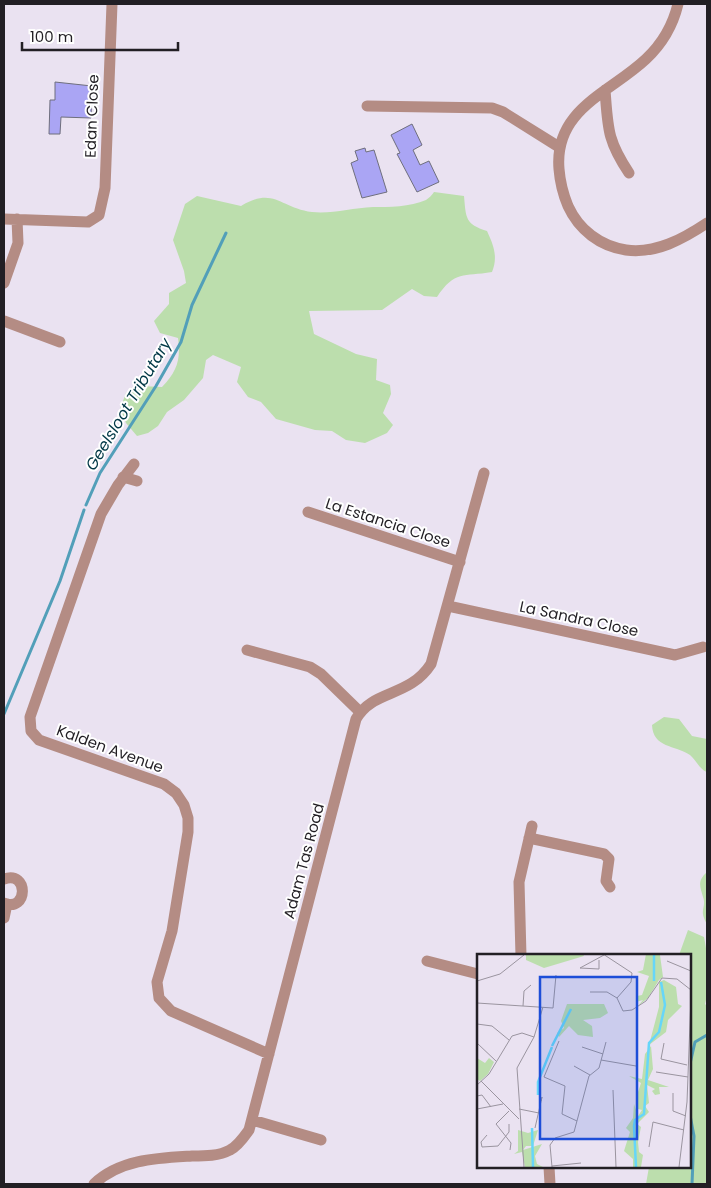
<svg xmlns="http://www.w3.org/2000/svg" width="711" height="1188" viewBox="0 0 711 1188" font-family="Poppins,sans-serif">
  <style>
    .green { fill: #bcdead }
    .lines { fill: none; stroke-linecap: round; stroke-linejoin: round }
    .stream { stroke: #529fb9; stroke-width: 3 }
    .building { fill: #aaa5f4; stroke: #6f6f7d }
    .minor { stroke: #b48c84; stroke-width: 11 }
    .labels { text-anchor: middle; stroke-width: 4; stroke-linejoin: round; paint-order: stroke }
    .street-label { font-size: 15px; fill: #221f24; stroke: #fff }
    .water-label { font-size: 16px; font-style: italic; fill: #013846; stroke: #fff }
    .inset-river { fill: none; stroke: #66d6f9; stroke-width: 2.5 }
    .inset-road { fill: none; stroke: #9a949f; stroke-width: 1 }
    .view { fill: #1d4ed8; fill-opacity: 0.15; stroke: #1d4ed8; stroke-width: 2.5 }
    .inset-edge { fill: none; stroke: #221f24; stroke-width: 2.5 }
  </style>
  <rect width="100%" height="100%" fill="#eae2f1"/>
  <path class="green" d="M434 192 464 196C466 218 465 224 487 231 494 246 498 257 492 272 463 277 455 270 437 297L424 296 412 289 382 310 309 311 314 334 356 354 377 359 376 380 390 385 391 394 383 413 393 425 387 433 365 443 346 440 332 431 315 430 276 419 261 402 248 397 237 382 241 367 213 355 206 360 203 378 184 400 167 412 158 426 148 433 137 436 126 423 120 409 126 393 140 386 162 387C177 371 181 360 178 338L160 333 154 321 169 304V293L186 283 184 271 173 240 185 204 197 196 241 206C274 186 280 208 312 212 332 214 352 208 373 207 389 207 410 207 426 200 429 198 432 195 434 192Z
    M664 717 679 719 692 736 707 739V772C699 769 697 761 690 755 675 745 653 748 652 725Z
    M707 872V924C698 909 707 908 703 897 700 886 697 881 707 872Z
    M688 930 704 937C708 957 711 984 705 1004L707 1006V1184H646L649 1167H690V956L679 955Z"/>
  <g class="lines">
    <path class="stream" d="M86 505 100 473 156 386 181 342 192 305 226 233
      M4 714 60 581 84 510
      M690 1064 695 1042 707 1035
      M690 1115 694 1136 692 1184"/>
  </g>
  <path class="building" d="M55 82 92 86 91 118 61 117 60 134H49L50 100H55Z
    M412 124 422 145 413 150 420 165 429 161 439 182 417 192 397 154 400 153 391 135Z
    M365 148 366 152 374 150 387 192 362 198 351 163 358 160 355 151Z"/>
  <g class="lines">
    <path class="minor" d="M678 4C673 25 662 44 646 59 610 93 554 109 559 169 560 182 563 194 568 206 579 230 600 246 626 250 656 254 683 239 707 223
      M605 90C608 128 607 140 629 173
      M367 106 492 108 503 112 559 147
      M4 219 88 222 99 215 105 188 112 4
      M4 283 18 243 17 219
      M4 321 60 342
      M134 464 118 485 101 514 30 717 31 731 39 740 164 784 176 793 184 805 188 818V832L172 931 157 982 159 998 171 1011 269 1054
      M123 477 137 481
      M308 512 460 562
      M448 606 675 655 703 647
      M247 650 310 667 321 674 360 712
      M529 838 604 854 609 859 606 881 610 887
      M4 879C29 870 28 913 4 903
      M4 918 7 904
      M521 956 519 882 532 826
      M427 961 478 974
      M252 1120 321 1140
      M549 1167 550 1184
      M94 1184C120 1159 159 1158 192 1156 205 1156 219 1156 230 1150 238 1146 244 1137 249 1130L356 719C373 689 409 698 431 664L484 473"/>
  </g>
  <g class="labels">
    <g class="street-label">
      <text transform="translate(92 116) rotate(-88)" y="5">Edan Close</text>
      <text transform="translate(388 523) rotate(18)" y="5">La Estancia Close</text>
      <text transform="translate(579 619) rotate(12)" y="5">La Sandra Close</text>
      <text transform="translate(110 749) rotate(20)" y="5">Kalden Avenue</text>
      <text transform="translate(304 861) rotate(-75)" y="5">Adam Tas Road</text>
    </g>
    <g class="water-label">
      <text transform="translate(128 404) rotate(-59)" y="6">Geelsloot Tributary</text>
    </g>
  </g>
  <g transform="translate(477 954)">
    <rect width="214" height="214" fill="#eae2f1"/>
    <path d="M49 0H106L107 2 67 14 49 6ZM169 0H189L183 1 186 23 182 26 171 44 161 52 166 46 159 48 160 42 165 41 172 22 160 18 166 16ZM187 26 199 33 201 50 205 52 191 66 189 78 172 91 182 53V28ZM90 50H127L131 59 123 64 106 66 115 72 116 83 101 81 92 72 82 83 80 79 87 74 84 67ZM174 92 176 115 171 126 192 133H182L183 140 178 141 175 137 178 135 170 131 172 149 168 152 172 158 160 170 164 173 161 188 162 198 166 201 164 213H156V205L147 197 153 178 149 174 156 164 157 150 161 162 165 156 161 155 159 144 164 129 152 122 165 125 168 100ZM0 104 8 109 12 104 17 108 11 120 3 127 0 125ZM41 176 51 179 61 176 56 192H49L46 196 65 190 58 202 60 210 66 213H48L45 198 37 200 41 197Z" fill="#bcdead"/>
    <path class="inset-river" d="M177 27V0M75 92 94 55M61 141V128L75 93M55 174 56 213M159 213 157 172 158 166 167 160 172 89 182 78 188 51 184 28"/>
    <path class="inset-road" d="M126 0 155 19 154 28 140 44 146 57 155 56 169 47 185 24 200 25 214 36M122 6V15L103 14 127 1M190 7 214 17M0 27 23 20 47 1M113 38H130L140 44M0 49 76 54 79 21M46 52 47 37 54 31M0 70 15 72 32 86M82 87 67 123 88 132 85 160 100 167M187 89 184 105 210 111M1 90 19 107M105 93 126 100M124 106 159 112M97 112 113 121M179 118 211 123M4 127 42 165M0 131 12 120 35 82 45 79 57 83M136 136 139 213M196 139V157L209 162M0 142 5 141 14 153M0 155 26 150M42 155 62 159M32 157 19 170 34 189 33 196M58 174 65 143 64 147M10 181 4 188 5 193 21 192 32 178V170M172 193 176 168 207 176M75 212 104 209M47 213 40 114 57 83 66 53M75 213 73 191 78 184 97 178 112 122 122 114 129 88M202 213 210 148 214 42"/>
    <path class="view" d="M63 23H160V185H63Z"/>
    <rect width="214" height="214" class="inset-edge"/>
  </g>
  <rect width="711" height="1188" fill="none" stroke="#221f24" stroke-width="10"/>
  <path d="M22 42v8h156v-8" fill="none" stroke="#221f24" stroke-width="2.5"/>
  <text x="30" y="42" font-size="15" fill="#221f24" stroke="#ffffff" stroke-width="4" paint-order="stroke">100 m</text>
</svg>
